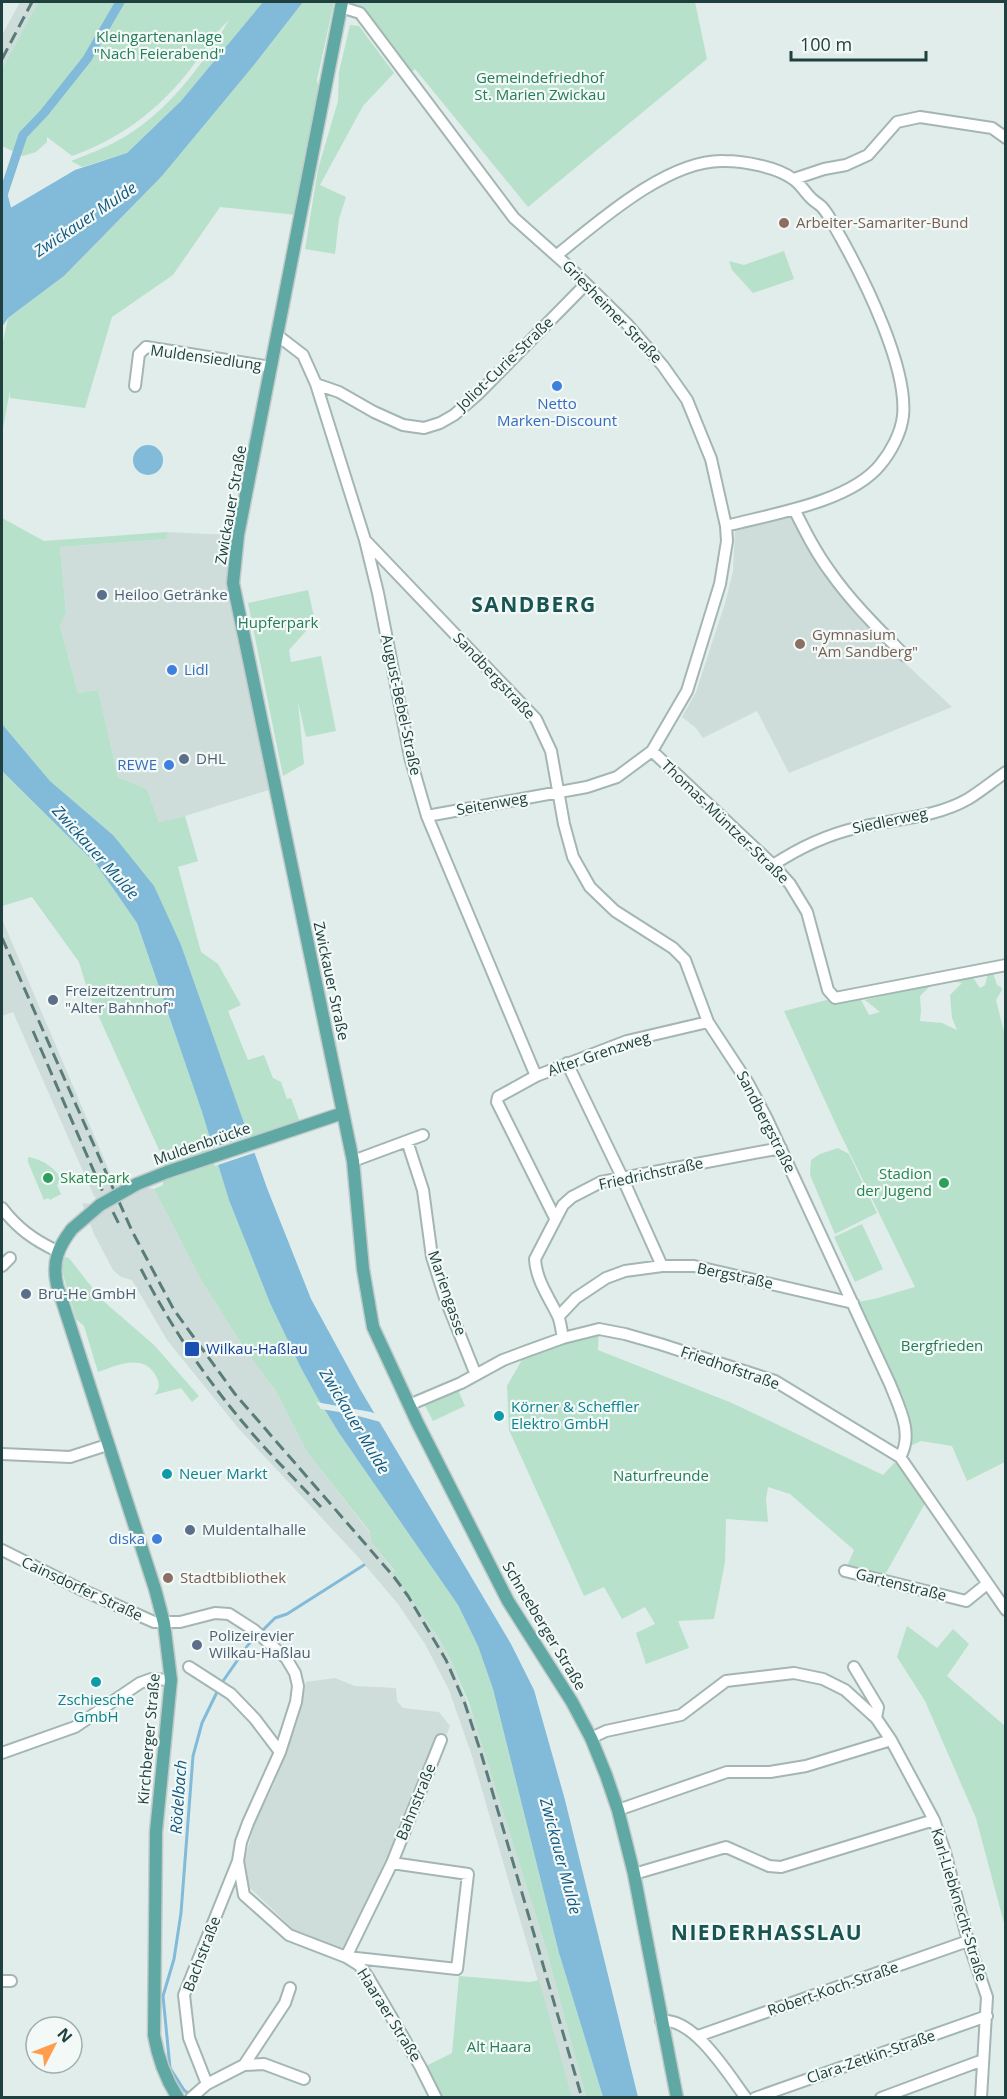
<svg xmlns="http://www.w3.org/2000/svg" width="1007" height="2099" viewBox="0 0 1007 2099" font-family="'Open Sans',sans-serif">
  <style>
    .built { fill: #cfddda }
    .green { fill: #b7e1cb }
    .water { fill: #82bad9 }
    .pier { fill: #e1edea }
    .lines { fill: none; stroke-linecap: round; stroke-linejoin: round }
    .stream { stroke: #82bad9; stroke-width: 3 }
    .canal { stroke: #82bad9; stroke-width: 9 }
    .minor-casing { stroke: #a3b6b3; stroke-width: 14 }
    .major-casing { stroke: #c0cac9; stroke-width: 15 }
    .minor { stroke: #fff; stroke-width: 10 }
    .major { stroke: #60a8a4; stroke-width: 12 }
    .rail { stroke: #597c79; stroke-width: 3; stroke-dasharray: 12 6; stroke-linecap: butt }
    .major-bridge-casing { stroke: #c0cac9; stroke-width: 15; stroke-linecap: butt }
    .major-bridge { stroke: #60a8a4; stroke-width: 12 }
    .education-dot { fill: #8d6e63; stroke: #f2f9f7; stroke-width: 2 }
    .shop-dot { fill: #3f7fe0; stroke: #f2f9f7; stroke-width: 2 }
    .service-dot { fill: #5c6f8a; stroke: #f2f9f7; stroke-width: 2 }
    .leisure-dot { fill: #2e9e5b; stroke: #f2f9f7; stroke-width: 2 }
    .transit-dot { fill: #1a4fb4; stroke: #f2f9f7; stroke-width: 2 }
    .culture-dot { fill: #0f9aa8; stroke: #f2f9f7; stroke-width: 2 }
    .labels { text-anchor: middle; stroke-width: 4.5; stroke-linejoin: round; paint-order: stroke }
    .park-label { font-size: 15px; fill: #247c58; stroke: #f2f9f7 }
    .education-label { font-size: 15px; fill: #785e54; stroke: #f2f9f7; text-anchor: start }
    .street-label { font-size: 15px; fill: #1f403e; stroke: #f2f9f7 }
    .shop-label { font-size: 15px; fill: #366cbe; stroke: #f2f9f7; text-anchor: end }
    .service-label { font-size: 15px; fill: #4e5e75; stroke: #f2f9f7; text-anchor: start }
    .leisure-label { font-size: 15px; fill: #27864d; stroke: #f2f9f7; text-anchor: end }
    .transit-label { font-size: 15px; fill: #164399; stroke: #f2f9f7; text-anchor: start }
    .culture-label { font-size: 15px; fill: #0d838f; stroke: #f2f9f7; text-anchor: start }
    .water-label { font-size: 16px; font-style: italic; fill: #125983; stroke: #f2f9f7 }
    .district-label { font-size: 21px; font-weight: bold; letter-spacing: 1.5px; fill: #185552; stroke: #f2f9f7 }
  </style>
  <rect width="100%" height="100%" fill="#e1edea"/>
  <path class="built" d="M20 2H38L2 69V35Z
    M791 514 879 632 906 664 952 707 789 773 757 711 703 738 696 728 682 717 696 692 726 600 733 571 735 531Z
    M167 532 231 535 228 586 234 621 241 657 260 723 275 788 185 816 159 822 147 789 118 777 98 690 78 693 60 626 66 613 60 547 167 539Z
    M2 919 113 1180 154 1189 200 1278 246 1351 276 1391 307 1452 370 1533 371 1542 395 1572 394 1574 423 1614 450 1658 477 1727 545 1945 586 2097H572L472 1756 449 1690 425 1644 398 1604 359 1558 239 1429 167 1340 132 1280 121 1277 113 1270 94 1234 82 1203 100 1205 93 1194 13 1012 2 1016Z
    M335 1678 355 1686 396 1688 397 1701 403 1708 439 1712 450 1726 434 1768 348 1949 337 1948 303 1937 294 1930 248 1886 243 1865 255 1823 273 1786 299 1716 306 1682Z"/>
  <path class="green" d="M38 2H263L181 101 127 153 82 167 71 161C90 154 109 146 126 136 169 110 204 63 229 20 215 33 204 51 192 67 160 109 122 138 72 156L47 137V142L36 152 23 156 2 146V69Z
    M303 2H334L317 80 320 95 297 215 220 207 173 275 112 317 85 408 10 398V390L2 434V346L8 318 64 276 162 176 254 65Z
    M342 2H695L707 59 528 207 415 69 404 77 382 42Z
    M350 25 359 26 394 73 363 106 320 185 346 197 339 219 335 254 305 249 318 169 338 101 339 72Z
    M784 251 794 279 753 293 732 270 729 261 744 265Z
    M2 518 44 541 167 532V539L60 547 66 613 60 626 78 693 98 690 118 777 147 789 159 822 185 816 198 861 178 867 201 952 218 964 241 1005 228 1011 248 1060 264 1055 273 1078 281 1082 287 1099 291 1098 302 1127 251 1144 181 945 113 835 50 781 2 724Z
    M308 590 315 621 289 650 291 662 321 656 336 731 306 737 298 702 304 764 283 776 248 603Z
    M2 771 96 864 137 923 202 1112 229 1199 270 1303 301 1368 317 1397 339 1433 458 1605 478 1646 493 1689 559 1953 603 2097H586L545 1945 469 1703 450 1658 437 1636 393 1573 395 1571 371 1542 370 1532 307 1452 276 1391 246 1351 200 1278 154 1189 163 1185 164 1161 89 995 79 962 32 897 2 906Z
    M988 973H993L997 985 1001 987 1002 990 996 1000 1006 1040 1005 1462 967 1481 952 1446 921 1441 906 1448 905 1421 853 1303 874 1299 915 1287 837 1127 784 1011 827 1000 833 1003 860 998 869 1015 880 1012 865 1000 881 996 879 991 931 985 920 996 921 1011 920 1021 942 1023 957 1030 952 1018 950 995 962 983 948 980 972 976 980 988 985 985Z
    M838 1148 849 1154 877 1213 835 1234 810 1175 811 1160 820 1154Z
    M28 1157C45 1160 55 1168 63 1182L57 1185 61 1194 50 1200 48 1198 44 1200 28 1162Z
    M862 1224 883 1269 855 1282 834 1237Z
    M65 1257 69 1258 101 1299 154 1345 199 1396 192 1402 181 1388 154 1395C159 1390 160 1385 157 1378 145 1352 118 1365 98 1372L84 1326 76 1319 64 1278 62 1266Z
    M599 1329 598 1350 732 1403 883 1475 900 1457 928 1498 882 1580 845 1571 854 1550 790 1494 768 1487 766 1499 768 1522 726 1519 725 1562 714 1619 678 1621 689 1648 646 1664 636 1633 655 1624 645 1607 622 1619 604 1587 584 1596 509 1430 507 1386 527 1351Z
    M458 1390 465 1406 433 1421 424 1404Z
    M907 1626 937 1648 953 1629 969 1644 947 1676 1005 1726V1927L976 1818 925 1701 897 1657Z
    M459 1976 530 1982 539 1980 572 2097H442L426 2066 452 2053Z"/>
  <path class="water" d="M263 2H303L254 65 162 176 64 276 8 318 2 327V213L75 170 127 153 181 101Z
    M133 460a15 15 0 1 1 30 0a15 15 0 1 1-30 0Z
    M2 724 50 781 113 835 154 886 181 945 267 1188 311 1299 360 1389 511 1644 534 1690 565 1800 638 2097H603L559 1953 493 1689 478 1646 458 1605 339 1433 317 1397 301 1368 270 1303 229 1200 202 1112 137 923 96 864 2 771Z"/>
  <path class="pier" d="M251 1135 257 1152 215 1166 209 1149Z
    M316 1402 371 1412 379 1415 384 1423 351 1414 321 1409Z"/>
  <g class="lines">
    <path class="stream" d="M261 1632 275 1618 287 1614 364 1565
      M221 1684 248 1645 257 1636
      M191 2096 184 2090 170 2068 163 1996 174 1959 181 1913 193 1756 202 1723 218 1690"/>
    <path class="canal" d="M7 210 3 195 23 135 44 113 87 59 120 2"/>
    <defs>
      <path id="minor" d="M341 7 360 13 514 218 569 267 628 325 663 366 687 400 711 459 726 526 727 541 720 584 687 691 652 751 617 777 587 787 427 816
        M794 179 824 169 846 165 868 155 897 122 920 117 992 128 1006 138
        M557 255C598 222 668 159 724 161 744 161 777 167 793 179 801 184 805 193 812 199 815 202 819 204 822 207 830 216 835 228 841 238 865 281 908 368 903 416 901 433 891 452 880 465 850 502 772 514 726 526
        M277 335 303 355 316 384 365 540 378 593 410 757 427 816 536 1076
        M316 384 339 392 374 412 403 425 424 428 440 423 454 415 478 394 586 284
        M135 386 139 354 146 347 271 367
        M794 509C805 531 816 553 831 573 852 603 879 629 905 656
        M365 540 536 719 551 751 564 824 573 857 590 887 615 911 673 948 685 960 708 1022 748 1083 767 1119 890 1384C899 1407 914 1434 900 1457
        M652 751 773 865 790 884 807 912 828 990 835 998 1006 965
        M773 865C799 848 826 835 856 828 893 819 935 818 968 799 981 791 993 781 1006 772
        M567 1063 622 1177 662 1266
        M407 1141 423 1190 432 1257 445 1298 476 1375
        M353 1161 423 1135
        M2 1208C17 1228 34 1240 57 1251
        M555 1218 497 1102 498 1097 536 1076 627 1041 708 1022
        M2 1266 10 1258
        M559 1316 576 1298 606 1278 625 1271 662 1266H694L853 1303
        M563 1338C561 1330 561 1321 557 1314 548 1296 536 1279 535 1259L563 1205 572 1197 601 1182 781 1148
        M409 1405 461 1383 503 1360 527 1351 563 1338 599 1329 625 1334 660 1344 775 1381 900 1457 1006 1610
        M2 1454 70 1457 107 1445
        M2 1550 80 1589 154 1622H180L215 1613 229 1614 254 1630 286 1658 295 1673 298 1686 296 1702 280 1752 248 1823 241 1842 238 1861 244 1895 289 1935 346 1957 359 1965 368 1977 420 2066 436 2098
        M845 1571 966 1601 987 1584
        M189 1667 231 1694 255 1719 280 1752
        M854 1667 878 1707 876 1718
        M591 1738 606 1731 681 1715 726 1681 794 1673 823 1679 845 1690 876 1718 891 1740 934 1820 945 1852 968 1941 987 1997 981 2098
        M2 1753 75 1727 140 1683 151 1679 171 1680
        M618 1810 727 1772H770L806 1766 891 1740
        M634 1874 726 1847 769 1866 781 1867 934 1820
        M346 1957 392 1863 441 1740
        M347 1957 457 1969 468 1874 392 1863
        M2 1981H11
        M661 2021C694 2017 728 2074 746 2098
        M698 2036 968 1941
        M244 2065 264 2064 304 2079
        M207 2084 189 2038 184 1995 238 1861
        M191 2098 207 2084 244 2065 285 2003 290 1988
        M755 2098 987 2016
        M881 2098 983 2060"/>
      <path id="major" d="M342 2 238 535 233 583 353 1161 363 1269 373 1327 417 1422 508 1601 572 1702 591 1738 606 1775 618 1810 634 1874 677 2098
        M137 1184 167 1172 343 1113
        M72 1229C58 1247 52 1262 57 1285L155 1589 164 1623 171 1680 156 1832 154 2035C158 2058 165 2078 178 2098"/>
    </defs>
    <use href="#minor" class="minor-casing"/>
    <use href="#major" class="major-casing"/>
    <use href="#minor" class="minor"/>
    <use href="#major" class="major"/>
    <path class="rail" d="M2 59 32 2
      M2 938 132 1231 174 1310 235 1394 394 1577 408 1596 446 1660 465 1704 481 1753 582 2098
      M33 1031 102 1190 120 1226
      M141 1269C170 1325 205 1378 246 1426 269 1454 296 1480 321 1507"/>
    <defs>
      <path id="major-bridge" d="M72 1229 100 1205 137 1184"/>
    </defs>
    <use href="#major-bridge" class="major-bridge-casing"/>
    <use href="#major-bridge" class="major-bridge"/>
  </g>
  <g class="education-dot">
    <circle cx="784" cy="223" r="6"/>
    <circle cx="800" cy="644" r="6"/>
    <circle cx="168" cy="1578" r="6"/>
  </g>
  <g class="shop-dot">
    <circle cx="557" cy="386" r="6"/>
    <circle cx="172" cy="670" r="6"/>
    <circle cx="169" cy="765" r="6"/>
    <circle cx="157" cy="1539" r="6"/>
  </g>
  <g class="service-dot">
    <circle cx="102" cy="595" r="6"/>
    <circle cx="184" cy="759" r="6"/>
    <circle cx="53" cy="1000" r="6"/>
    <circle cx="26" cy="1294" r="6"/>
    <circle cx="190" cy="1530" r="6"/>
    <circle cx="197" cy="1645" r="6"/>
  </g>
  <g class="leisure-dot">
    <circle cx="48" cy="1178" r="6"/>
    <circle cx="944" cy="1183" r="6"/>
  </g>
  <rect class="transit-dot" x="184" y="1341" width="16" height="16" rx="3"/>
  <g class="culture-dot">
    <circle cx="499" cy="1416" r="6"/>
    <circle cx="167" cy="1474" r="6"/>
    <circle cx="96" cy="1682" r="6"/>
  </g>
  <g class="labels">
    <g class="park-label">
      <text x="159" y="42">Kleingartenanlage<tspan x="159" dy="17">"Nach Feierabend"</tspan></text>
      <text x="540" y="83">Gemeindefriedhof<tspan x="540" dy="17">St. Marien Zwickau</tspan></text>
      <text x="278" y="628">Hupferpark</text>
      <text x="942" y="1351">Bergfrieden</text>
      <text x="661" y="1481">Naturfreunde</text>
      <text x="499" y="2052">Alt Haara</text>
    </g>
    <g class="education-label">
      <text x="796" y="228">Arbeiter-Samariter-Bund</text>
      <text x="812" y="640">Gymnasium<tspan x="812" dy="17">"Am Sandberg"</tspan></text>
      <text x="180" y="1583">Stadtbibliothek</text>
    </g>
    <g class="street-label">
      <text transform="translate(612 312) rotate(46)" y="5">Griesheimer Straße</text>
      <text transform="translate(206 358) rotate(8)" y="5">Muldensiedlung</text>
      <text transform="translate(505 364) rotate(-44)" y="5">Joliot-Curie-Straße</text>
      <text transform="translate(231 505) rotate(-80)" y="5">Zwickauer Straße</text>
      <text transform="translate(494 676) rotate(47)" y="5">Sandbergstraße</text>
      <text transform="translate(401 705) rotate(78)" y="5">August-Bebel-Straße</text>
      <text transform="translate(492 804) rotate(-10)" y="5">Seitenweg</text>
      <text transform="translate(890 821) rotate(-12)" y="5">Siedlerweg</text>
      <text transform="translate(725 822) rotate(44)" y="5">Thomas-Müntzer-Straße</text>
      <text transform="translate(331 981) rotate(78)" y="5">Zwickauer Straße</text>
      <text transform="translate(599 1054) rotate(-19)" y="5">Alter Grenzweg</text>
      <text transform="translate(766 1122) rotate(63)" y="5">Sandbergstraße</text>
      <text transform="translate(202 1144) rotate(-19)" y="5">Muldenbrücke</text>
      <text transform="translate(651 1174) rotate(-12)" y="5">Friedrichstraße</text>
      <text transform="translate(735 1276) rotate(12)" y="5">Bergstraße</text>
      <text transform="translate(447 1293) rotate(71)" y="5">Mariengasse</text>
      <text transform="translate(730 1368) rotate(19)" y="5">Friedhofstraße</text>
      <text transform="translate(901 1585) rotate(14)" y="5">Gartenstraße</text>
      <text transform="translate(82 1589) rotate(25)" y="5">Cainsdorfer Straße</text>
      <text transform="translate(544 1626) rotate(59)" y="5">Schneeberger Straße</text>
      <text transform="translate(149 1739) rotate(-85)" y="5">Kirchberger Straße</text>
      <text transform="translate(416 1802) rotate(-68)" y="5">Bahnstraße</text>
      <text transform="translate(959 1905) rotate(73)" y="5">Karl-Liebknecht-Straße</text>
      <text transform="translate(202 1954) rotate(-69)" y="5">Bachstraße</text>
      <text transform="translate(833 1989) rotate(-19)" y="5">Robert-Koch-Straße</text>
      <text transform="translate(389 2015) rotate(58)" y="5">Haaraer Straße</text>
      <text transform="translate(871 2057) rotate(-19)" y="5">Clara-Zetkin-Straße</text>
    </g>
    <g class="shop-label">
      <text x="557" y="409" text-anchor="middle">Netto<tspan x="557" dy="17">Marken-Discount</tspan></text>
      <text x="184" y="675" text-anchor="start">Lidl</text>
      <text x="157" y="770">REWE</text>
      <text x="145" y="1544">diska</text>
    </g>
    <g class="service-label">
      <text x="114" y="600">Heiloo Getränke</text>
      <text x="196" y="764">DHL</text>
      <text x="65" y="996">Freizeitzentrum<tspan x="65" dy="17">"Alter Bahnhof"</tspan></text>
      <text x="38" y="1299">Bru-He GmbH</text>
      <text x="202" y="1535">Muldentalhalle</text>
      <text x="209" y="1641">Polizeirevier<tspan x="209" dy="17">Wilkau-Haßlau</tspan></text>
    </g>
    <g class="leisure-label">
      <text x="932" y="1179">Stadion<tspan x="932" dy="17">der Jugend</tspan></text>
      <text x="60" y="1183" text-anchor="start">Skatepark</text>
    </g>
    <g class="transit-label">
      <text x="206" y="1354">Wilkau-Haßlau</text>
    </g>
    <g class="culture-label">
      <text x="511" y="1412">Körner &amp; Scheffler<tspan x="511" dy="17">Elektro GmbH</tspan></text>
      <text x="179" y="1479">Neuer Markt</text>
      <text x="96" y="1705" text-anchor="middle">Zschiesche<tspan x="96" dy="17">GmbH</tspan></text>
    </g>
    <g class="water-label">
      <text transform="translate(85 219) rotate(-34)" y="6">Zwickauer Mulde</text>
      <text transform="translate(96 852) rotate(48)" y="6">Zwickauer Mulde</text>
      <text transform="translate(355 1421) rotate(59)" y="6">Zwickauer Mulde</text>
      <text transform="translate(178 1797) rotate(-86)" y="6">Rödelbach</text>
      <text transform="translate(561 1856) rotate(75)" y="6">Zwickauer Mulde</text>
    </g>
    <g class="district-label">
      <text x="534" y="612">SANDBERG</text>
      <text x="767" y="1940">NIEDERHASSLAU</text>
    </g>
  </g>
  <rect width="1007" height="2099" fill="none" stroke="#1f403e" stroke-width="6"/>
  <g transform="translate(54 2045) rotate(48)"><circle r="28" fill="#f2f9f7" stroke="#9eafad" stroke-width="1.5"/>
  <path d="M0-4.5L10 22L0 15L-10 22Z" fill="#ff9d4d"/>
  <text y="-9" font-size="16" font-weight="bold" text-anchor="middle" fill="#1f403e">N</text>
  </g>
  <path d="M791 51v9h135v-9" fill="none" stroke="#1f403e" stroke-width="3"/>
  <text x="800" y="51" font-size="18" fill="#1f403e" stroke="#f2f9f7" stroke-width="4.5" paint-order="stroke">100 m</text>
</svg>
